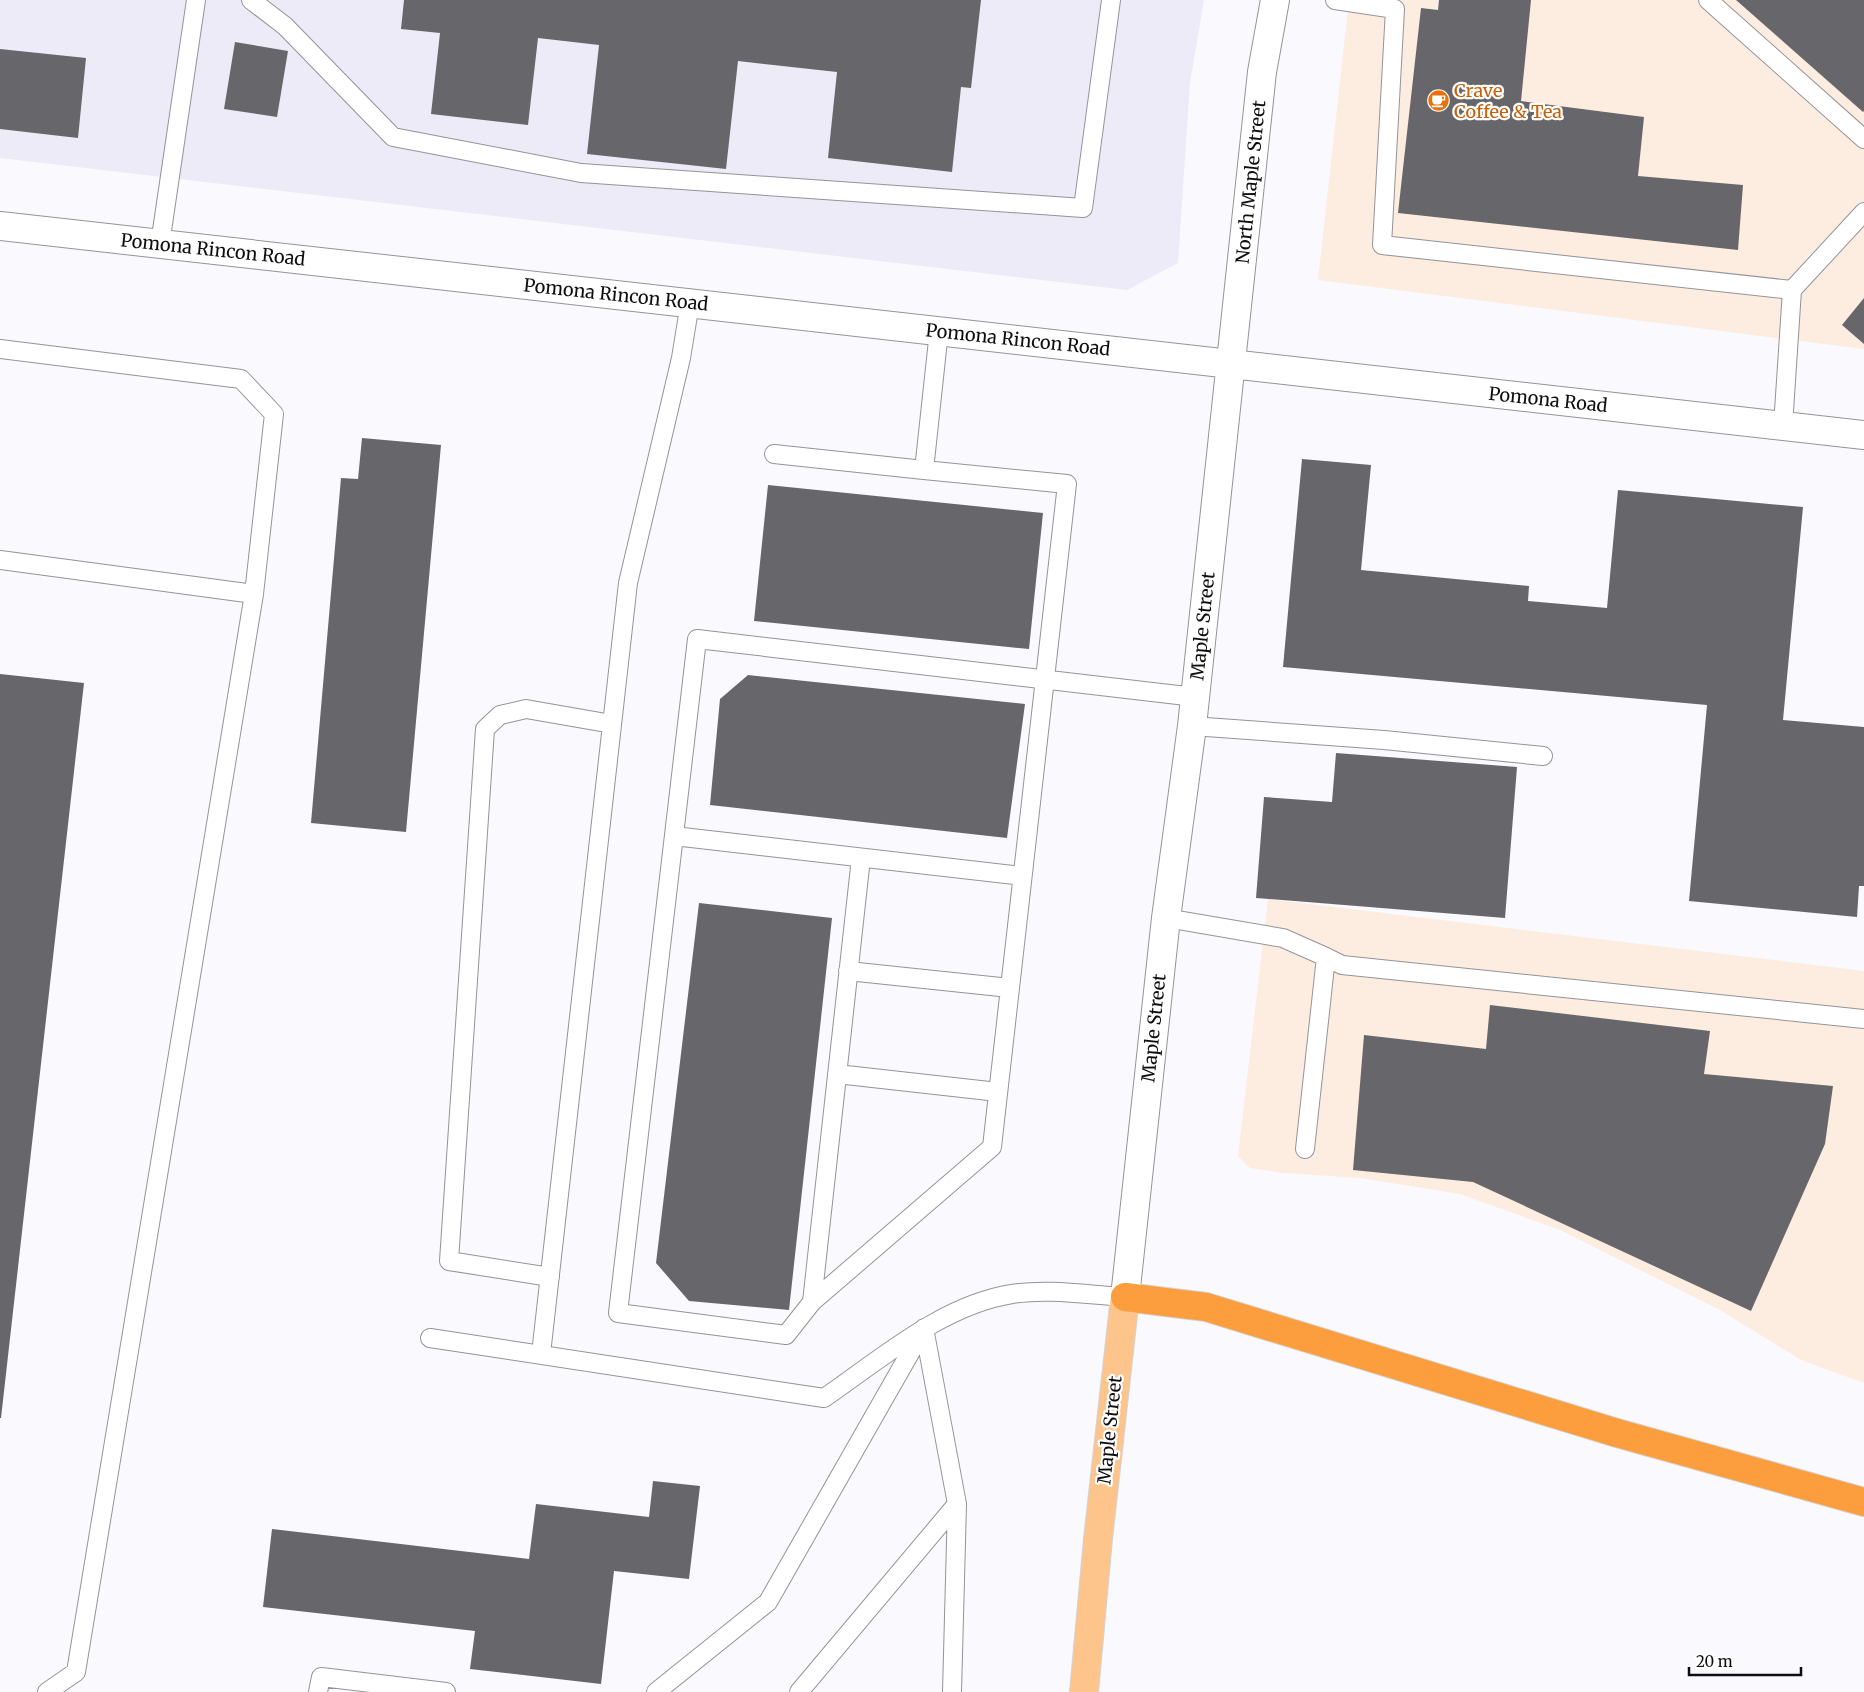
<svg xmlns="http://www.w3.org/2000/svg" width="1864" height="1692" viewBox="0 0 1864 1692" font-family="Merriweather,serif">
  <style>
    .commercial { fill: #fcede0 }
    .built { fill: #edebf7 }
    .building { fill: #67666a }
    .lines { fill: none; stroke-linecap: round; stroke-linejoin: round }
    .service-casing { stroke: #949398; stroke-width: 20 }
    .secondary-casing { stroke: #949398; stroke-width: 30 }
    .primary-casing { stroke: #d4d4d4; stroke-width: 30 }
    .motorway-casing { stroke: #d4d4d4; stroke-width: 30 }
    .service { stroke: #fff; stroke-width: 18 }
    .secondary { stroke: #fff; stroke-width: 28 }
    .primary { stroke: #fdc48b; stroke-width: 28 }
    .motorway { stroke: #fc9d3e; stroke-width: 28 }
    .labels { text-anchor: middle; stroke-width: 4.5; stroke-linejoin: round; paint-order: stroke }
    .food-label { font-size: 18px; fill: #c56008; stroke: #fff; text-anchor: start }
    .street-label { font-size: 18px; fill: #0e0e0f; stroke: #fff }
  </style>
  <rect width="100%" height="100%" fill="#faf9fe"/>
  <path class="commercial" d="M1349 0H1864V349L1318 280Z
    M1268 899 1864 971V1383L1801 1360 1720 1310 1560 1230 1460 1194 1360 1178 1284 1173 1250 1168 1238 1156Z"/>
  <path class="built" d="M0 0H1204L1190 83 1178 263 1127 290 0 158Z"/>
  <path class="building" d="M404 0H981L971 88 961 87 952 172 828 158 837 72 738 61 726 169 587 154 599 45 538 38 528 125 431 114 440 33 401 29Z
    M1439 0H1531L1521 101 1644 117 1638 176 1743 185 1738 250 1398 213 1421 8 1438 10Z
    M1736 0H1864V111L1863 112Z
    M235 42 288 51 277 117 224 109Z
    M0 49 86 58 78 138 0 129Z
    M1864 298V344L1842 325Z
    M362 438 441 445 406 832 311 823 341 478 358 479Z
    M1302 459 1371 465 1361 570 1529 586 1528 601 1607 608 1618 490 1803 507 1783 720 1864 727V886H1859L1857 917 1689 901 1707 705 1283 667Z
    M768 485 1043 513 1029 649 754 621Z
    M0 674 84 683 1 1418H0Z
    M748 675 1025 704 1007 838 710 805 720 699Z
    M1336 753 1517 767 1505 918 1256 898 1264 797 1332 802Z
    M699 903 832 918 789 1310 689 1301 656 1263Z
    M1490 1005 1710 1031 1704 1074 1833 1086 1825 1144 1751 1311 1473 1182 1353 1170 1364 1035 1486 1049Z
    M653 1481 700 1486 689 1579 614 1571 601 1684 470 1669 475 1631 263 1607 272 1529 529 1559 536 1504 649 1517Z"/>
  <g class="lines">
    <defs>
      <path id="service" d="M251 0 285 26 393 137 581 173 1083 208 1111 0
        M1335 0 1395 9 1382 245 1792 290
        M1708 0 1864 139
        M160 244 196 0
        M939 331 924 470 1067 484C1042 705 1017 926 992 1147L812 1302 786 1335 618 1313 697 639 1195 697
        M0 349 241 379 274 414 254 594
        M1783 426 1792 290 1864 212
        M774 454 924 470
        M0 560 254 594 76 1672 47 1692
        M1192 726 1384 740 1543 756
        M674 836 1022 876
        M1166 918 1283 938 1326 957 1305 1149
        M1326 957 1342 965 1864 1019
        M848 971 1010 988
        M837 1074 998 1092
        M550 1277 449 1261 485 729 500 715 526 709 612 724
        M812 1302 861 858
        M924 1328 957 1504 952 1692
        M430 1338 824 1398C881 1359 942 1305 1012 1294 1049 1288 1088 1295 1125 1297
        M541 1354 628 583 681 358 690 303
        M318 1692 321 1677 446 1692
        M656 1692 768 1602 922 1332
        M799 1692 957 1504"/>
      <path id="secondary" d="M0 226 1864 435
        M1125 1297 1166 918 1192 726 1262 72 1275 0"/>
      <path id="primary" d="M1084 1692 1098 1539 1125 1297"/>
      <path id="motorway" d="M1125 1297 1206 1307 1617 1433 1864 1502"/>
    </defs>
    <use href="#service" class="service-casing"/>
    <use href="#secondary" class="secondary-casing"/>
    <use href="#primary" class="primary-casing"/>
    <use href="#motorway" class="motorway-casing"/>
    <use href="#service" class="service"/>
    <use href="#secondary" class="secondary"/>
    <use href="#primary" class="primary"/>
    <use href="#motorway" class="motorway"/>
  </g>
  <defs>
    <symbol id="cafe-disc" viewBox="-11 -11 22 22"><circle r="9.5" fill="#e8710a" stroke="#fff"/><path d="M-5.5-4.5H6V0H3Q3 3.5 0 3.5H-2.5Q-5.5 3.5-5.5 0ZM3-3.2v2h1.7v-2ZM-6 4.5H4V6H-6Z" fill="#fff"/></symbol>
  </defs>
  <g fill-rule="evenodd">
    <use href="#cafe-disc" x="1426" y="88" width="25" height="25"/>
  </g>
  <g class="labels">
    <g class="food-label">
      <text x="1454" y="97">Crave<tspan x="1454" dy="21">Coffee &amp; Tea</tspan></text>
    </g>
    <g class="street-label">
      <text transform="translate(1251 182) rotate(-84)" y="6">North Maple Street</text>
      <text transform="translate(213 250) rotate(6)" y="6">Pomona Rincon Road</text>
      <text transform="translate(616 295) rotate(6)" y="6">Pomona Rincon Road</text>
      <text transform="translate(1018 340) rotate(6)" y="6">Pomona Rincon Road</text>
      <text transform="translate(1548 400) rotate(6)" y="6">Pomona Road</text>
      <text transform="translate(1203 626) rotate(-84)" y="6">Maple Street</text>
      <text transform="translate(1154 1028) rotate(-84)" y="6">Maple Street</text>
      <text transform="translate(1110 1430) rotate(-84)" y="6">Maple Street</text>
    </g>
  </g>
  <path d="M1689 1667v8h112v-8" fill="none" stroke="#0e0e0f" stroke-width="2.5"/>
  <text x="1696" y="1667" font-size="15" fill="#0e0e0f" stroke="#ffffff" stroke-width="4" paint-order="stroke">20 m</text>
</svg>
